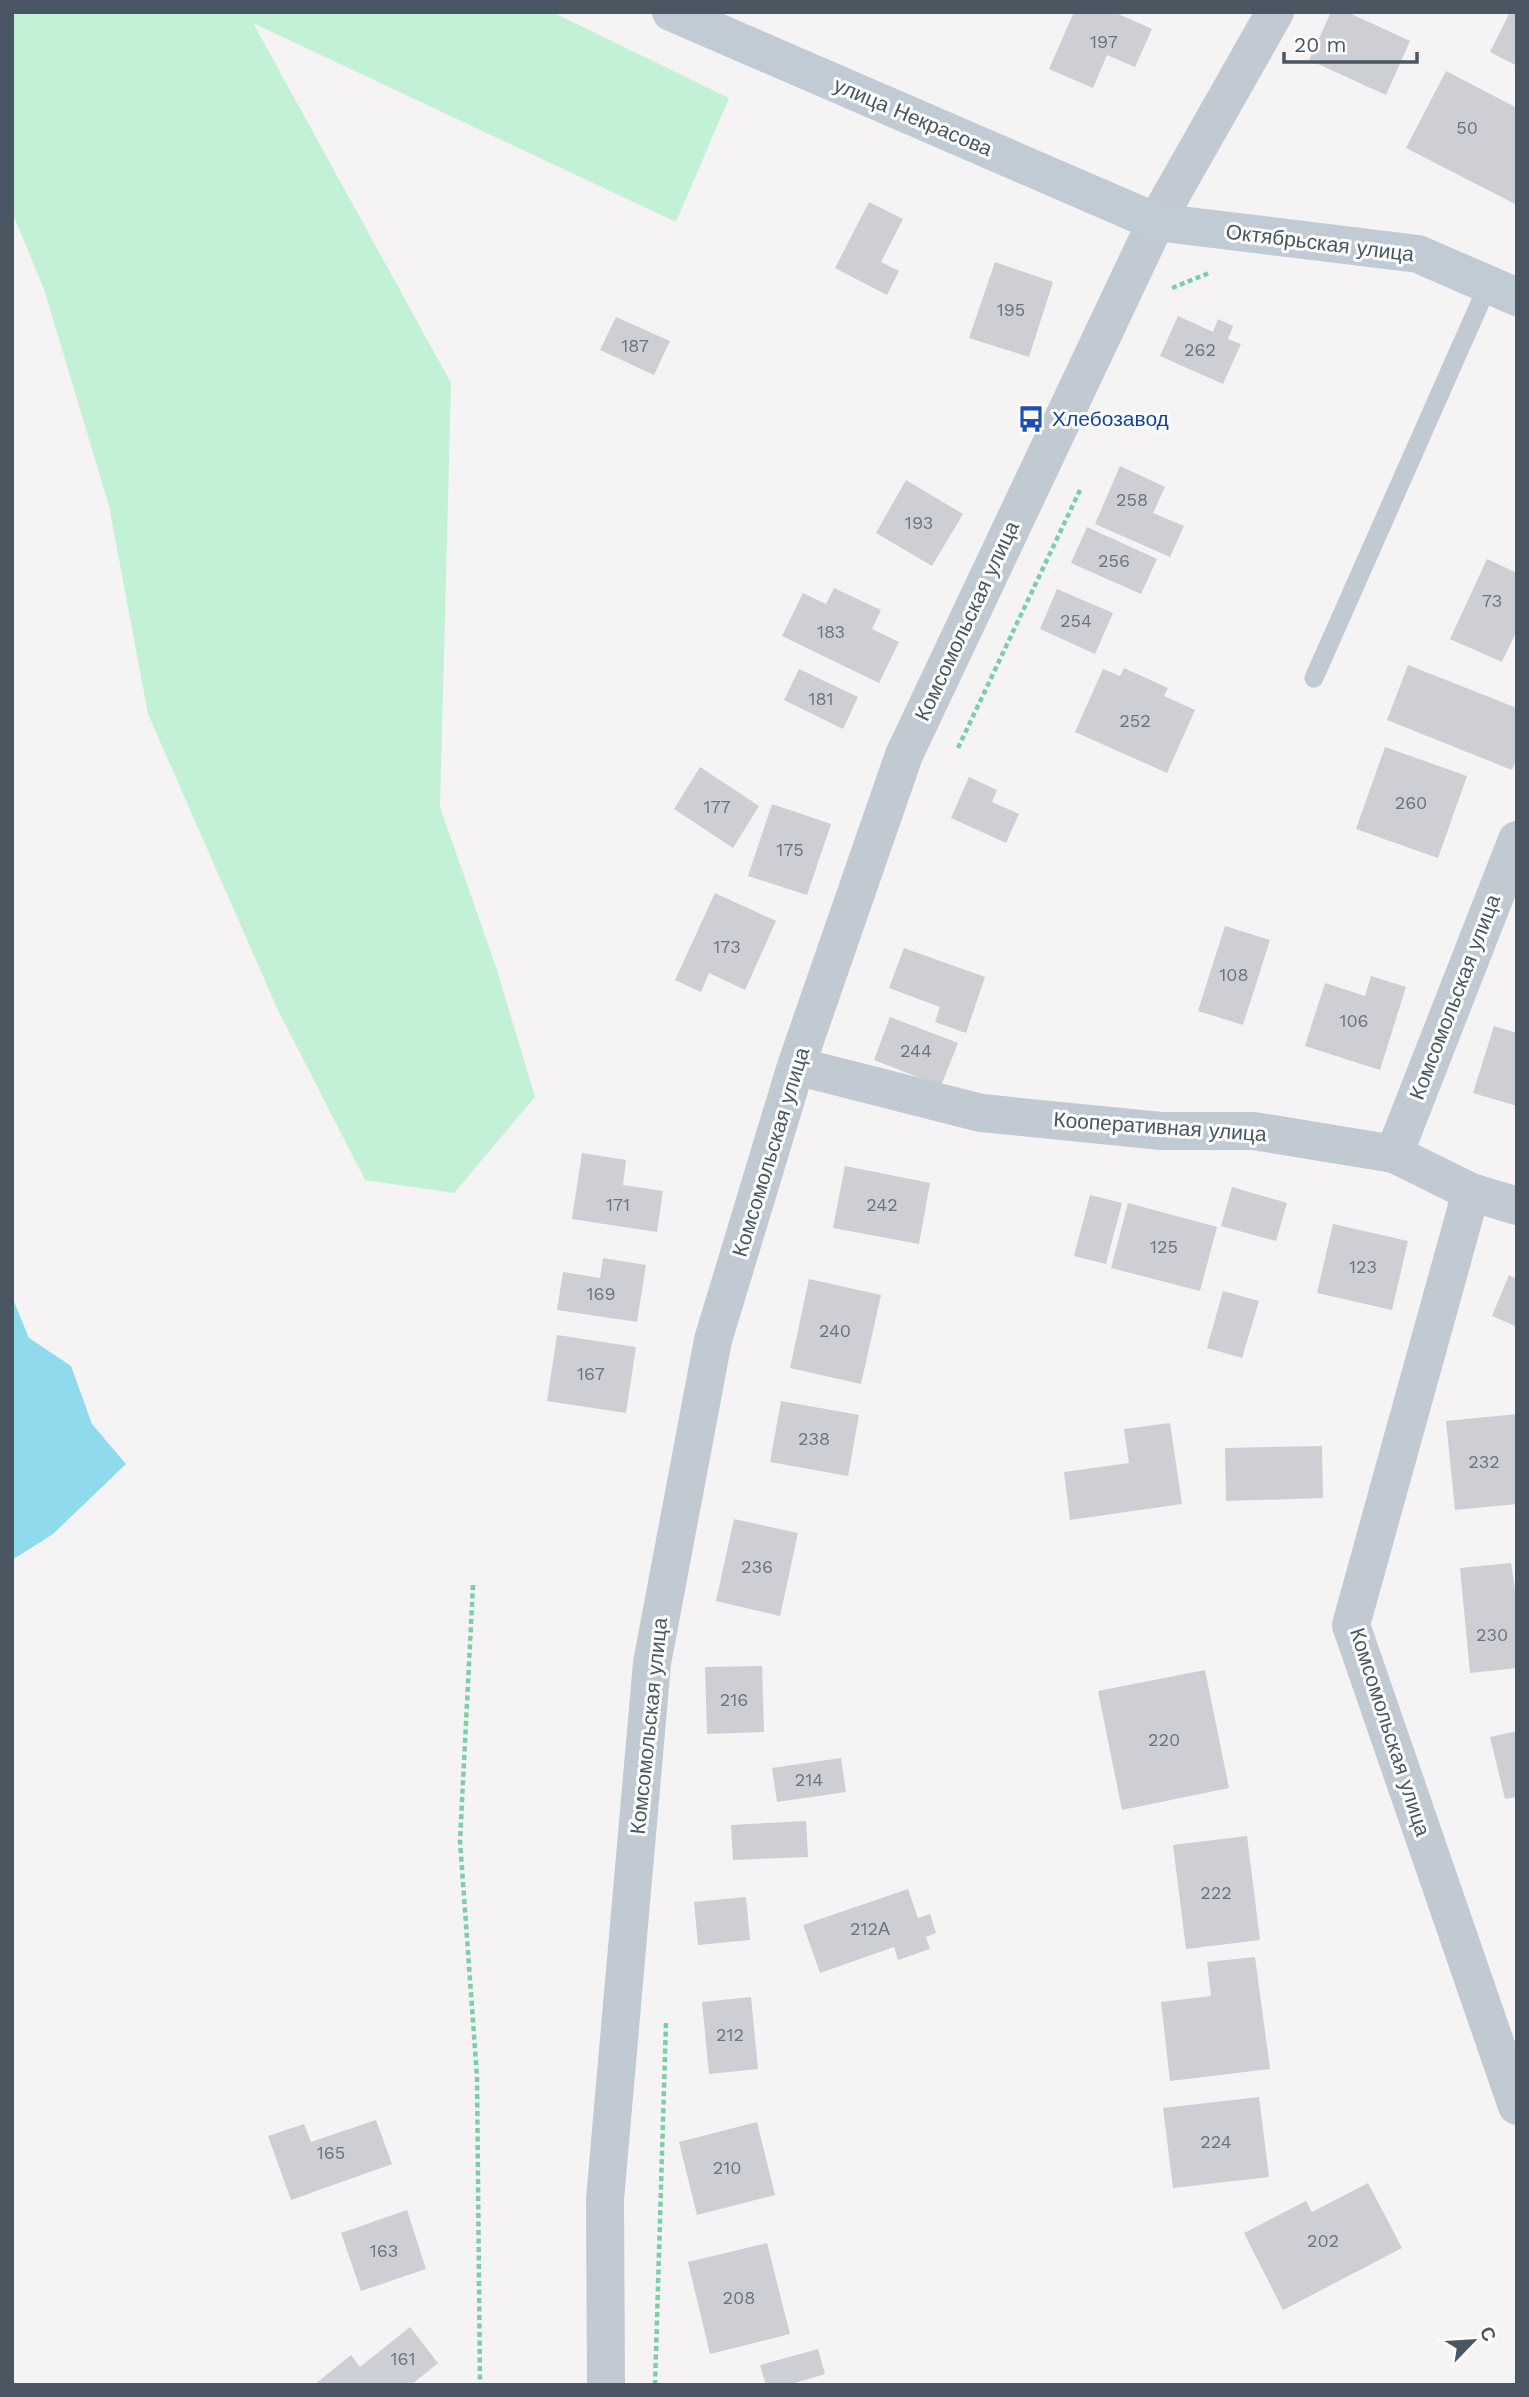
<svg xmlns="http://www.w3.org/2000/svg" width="1529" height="2397" viewBox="0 0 1529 2397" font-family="'Work Sans',sans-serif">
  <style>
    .green { fill: #c3f1d5 }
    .water { fill: #90daee }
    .building { fill: #cdcfd5 }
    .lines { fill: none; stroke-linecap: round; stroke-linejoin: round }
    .path { stroke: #7ad0a6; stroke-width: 4.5; stroke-dasharray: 5 3.5; stroke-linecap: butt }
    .lane { stroke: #c1cad2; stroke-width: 19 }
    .street { stroke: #c1cad2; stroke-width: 38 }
    .secondary { stroke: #c1cbd6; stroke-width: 38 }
    .labels { text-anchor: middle; stroke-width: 6; stroke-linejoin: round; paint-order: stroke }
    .number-label { font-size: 18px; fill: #6b747e }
    .street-label { font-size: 21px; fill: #4a5661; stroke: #fff }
    .transit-label { font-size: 21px; fill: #164399; stroke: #fff; text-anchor: start }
  </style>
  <rect width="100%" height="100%" fill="#f5f3f3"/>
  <path class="green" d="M12 12H552L729 98 676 222 253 23 451 383 440 807 496 967 535 1097 454 1193 365 1180 277 1008 148 714 109 506 44 289 12 212Z"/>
  <path class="water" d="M12 1297 29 1338 71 1366 92 1424 126 1464 53 1534 12 1560Z"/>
  <path class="building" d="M1074 12H1114L1152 29 1135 67 1107 55 1093 88 1049 69Z
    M1331 12H1347L1410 41 1386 95 1309 60Z
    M1510 12H1517V66L1490 52Z
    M1446 71 1517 108V205L1406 148Z
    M869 202 903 219 881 262 899 271 887 295 835 268Z
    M995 262 1053 282 1029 357 969 338Z
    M1178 316 1213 332 1218 319 1233 326 1228 339 1241 344 1223 384 1160 356Z
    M616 317 670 341 654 375 600 350Z
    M1120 466 1165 487 1153 513 1184 526 1170 557 1095 524Z
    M906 480 963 514 932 566 876 533Z
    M1087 527 1157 559 1141 594 1071 563Z
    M1487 559 1517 573V630L1502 662 1450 639Z
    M834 588 881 610 872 629 899 642 879 683 782 636 803 593 826 604Z
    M1057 589 1113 613 1095 654 1040 629Z
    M1408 665 1517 708V759L1512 770 1387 720Z
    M1124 668 1168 688 1164 696 1195 710 1167 773 1075 732 1103 669 1120 676Z
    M799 669 858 697 843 729 784 700Z
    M1385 747 1467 776 1438 858 1356 829Z
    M700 767 759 806 733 848 674 809Z
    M969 777 997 790 992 802 1019 814 1006 843 951 818Z
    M772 804 831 824 807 895 748 876Z
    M715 893 776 921 745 990 709 973 701 992 675 980Z
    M1225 926 1270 940 1243 1025 1198 1011Z
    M904 948 985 977 966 1033 935 1022 940 1007 889 988Z
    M1371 976 1406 987 1380 1070 1305 1046 1325 983 1365 996Z
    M890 1017 958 1043 941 1086 874 1060Z
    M1494 1026 1517 1033V1106L1473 1093Z
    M582 1153 626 1160 623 1185 663 1191 657 1232 572 1219Z
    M845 1166 930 1183 919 1244 833 1228Z
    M1232 1187 1287 1203 1276 1241 1221 1226Z
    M1090 1195 1122 1203 1106 1264 1074 1256Z
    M1128 1203 1217 1227 1200 1291 1111 1268Z
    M1333 1224 1408 1241 1392 1310 1317 1293Z
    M603 1258 646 1265 637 1322 557 1310 563 1272 600 1278Z
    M1509 1275 1517 1279V1327L1492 1316Z
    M809 1279 881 1295 861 1384 790 1368Z
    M1223 1291 1259 1301 1242 1358 1207 1348Z
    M557 1335 636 1347 626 1413 547 1401Z
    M781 1401 859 1415 848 1476 770 1462Z
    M1517 1414V1504L1455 1510 1446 1421Z
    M1170 1423 1182 1504 1070 1520 1064 1472 1129 1463 1124 1429Z
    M1322 1446 1323 1498 1226 1501 1225 1448Z
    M734 1519 798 1533 780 1616 716 1601Z
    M1511 1563 1517 1602V1668L1470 1673 1460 1568Z
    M762 1666 764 1732 707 1734 705 1667Z
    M1205 1670 1229 1788 1122 1810 1098 1691Z
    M1517 1731V1797L1505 1799 1490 1737Z
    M841 1758 846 1792 777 1802 772 1768Z
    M806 1821 808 1857 733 1860 731 1825Z
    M1247 1836 1260 1940 1186 1949 1173 1845Z
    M908 1889 918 1918 930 1914 936 1933 926 1937 930 1949 898 1960 894 1947 820 1973 803 1925Z
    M746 1897 750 1940 698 1945 694 1902Z
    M1255 1957 1270 2069 1170 2081 1161 2002 1211 1996 1207 1962Z
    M751 1997 758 2069 709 2074 702 2002Z
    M1259 2097 1269 2177 1173 2188 1163 2108Z
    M376 2120 392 2164 291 2200 268 2136 304 2124 311 2142Z
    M757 2122 775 2195 697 2215 679 2142Z
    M1368 2183 1402 2248 1283 2310 1244 2233 1306 2201 1312 2212Z
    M407 2210 426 2269 361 2291 341 2233Z
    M767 2243 790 2334 710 2354 688 2262Z
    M410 2327 438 2363 411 2385H314L351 2355 360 2367Z
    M818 2349 825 2374 788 2385H766L760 2365Z"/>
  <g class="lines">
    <path class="path" d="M1172 288 1209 273
      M958 748 1080 490
      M473 1585 460 1841 477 2077 480 2385
      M655 2385 666 2022"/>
    <path class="lane" d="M1314 678 1488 285"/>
    <path class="street" d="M796 1066 981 1113 1161 1131H1254L1394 1154 1471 1192 1517 1206
      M1394 1154 1517 840
      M1471 1192 1351 1625 1517 2106
      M606 2385 605 2199 652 1663 713 1340 796 1066 904 755 1156 222 1275 12"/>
    <path class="secondary" d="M671 12 1156 222 1418 254 1517 297"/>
  </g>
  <defs>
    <symbol id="bus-bare" viewBox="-9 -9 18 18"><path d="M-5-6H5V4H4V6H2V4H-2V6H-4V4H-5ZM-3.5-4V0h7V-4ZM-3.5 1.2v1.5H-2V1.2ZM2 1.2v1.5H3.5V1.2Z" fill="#1a4fb4" stroke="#fff" stroke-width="2.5" paint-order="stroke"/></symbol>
  </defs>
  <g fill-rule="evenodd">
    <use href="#bus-bare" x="1012" y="400" width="38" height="38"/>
  </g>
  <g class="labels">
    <g class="number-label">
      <text x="1104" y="48">197</text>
      <text x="1467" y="134">50</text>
      <text x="1011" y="316">195</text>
      <text x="635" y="352">187</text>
      <text x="1200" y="356">262</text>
      <text x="1132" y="506">258</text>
      <text x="919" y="529">193</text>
      <text x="1114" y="567">256</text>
      <text x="1492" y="607">73</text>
      <text x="1076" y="627">254</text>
      <text x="831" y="638">183</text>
      <text x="821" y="705">181</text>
      <text x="1135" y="727">252</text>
      <text x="1411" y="809">260</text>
      <text x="717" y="813">177</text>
      <text x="790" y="856">175</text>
      <text x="727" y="953">173</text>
      <text x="1234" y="981">108</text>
      <text x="1354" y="1027">106</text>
      <text x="916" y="1057">244</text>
      <text x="618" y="1211">171</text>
      <text x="882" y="1211">242</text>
      <text x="1164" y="1253">125</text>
      <text x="1363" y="1273">123</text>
      <text x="601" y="1300">169</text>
      <text x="835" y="1337">240</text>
      <text x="591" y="1380">167</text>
      <text x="814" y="1445">238</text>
      <text x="1484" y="1468">232</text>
      <text x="757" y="1573">236</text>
      <text x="1492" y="1641">230</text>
      <text x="734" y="1706">216</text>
      <text x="1164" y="1746">220</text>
      <text x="809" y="1786">214</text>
      <text x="1216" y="1899">222</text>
      <text x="870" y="1935">212А</text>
      <text x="730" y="2041">212</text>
      <text x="1216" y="2148">224</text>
      <text x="331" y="2159">165</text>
      <text x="727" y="2174">210</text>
      <text x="1323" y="2247">202</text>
      <text x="384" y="2257">163</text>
      <text x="739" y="2304">208</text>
      <text x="403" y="2365">161</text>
    </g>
    <g class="street-label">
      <text transform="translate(913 117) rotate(23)" y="7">улица Некрасова</text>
      <text transform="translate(1320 243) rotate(7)" y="7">Октябрьская улица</text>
      <text transform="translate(967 621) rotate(-65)" y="7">Комсомольская улица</text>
      <text transform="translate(1455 997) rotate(-69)" y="7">Комсомольская улица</text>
      <text transform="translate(1160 1127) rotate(4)" y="7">Кооперативная улица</text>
      <text transform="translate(771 1152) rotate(-73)" y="7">Комсомольская улица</text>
      <text transform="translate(649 1726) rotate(-84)" y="7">Комсомольская улица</text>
      <text transform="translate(1390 1732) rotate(72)" y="7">Комсомольская улица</text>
    </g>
    <g class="transit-label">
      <text x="1052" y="426">Хлебозавод</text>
    </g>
  </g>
  <rect width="1529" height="2397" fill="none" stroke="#4a5661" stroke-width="28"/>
  <g transform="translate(1473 2341) rotate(65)" stroke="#ffffff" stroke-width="5" paint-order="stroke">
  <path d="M0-5L12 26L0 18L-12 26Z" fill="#4a5661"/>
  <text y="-10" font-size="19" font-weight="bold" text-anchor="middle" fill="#4a5661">С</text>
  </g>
  <path d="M1284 52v10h133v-10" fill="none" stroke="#4a5661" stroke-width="3.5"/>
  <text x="1294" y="52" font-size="21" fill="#4a5661" stroke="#ffffff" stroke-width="5" paint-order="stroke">20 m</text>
</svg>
